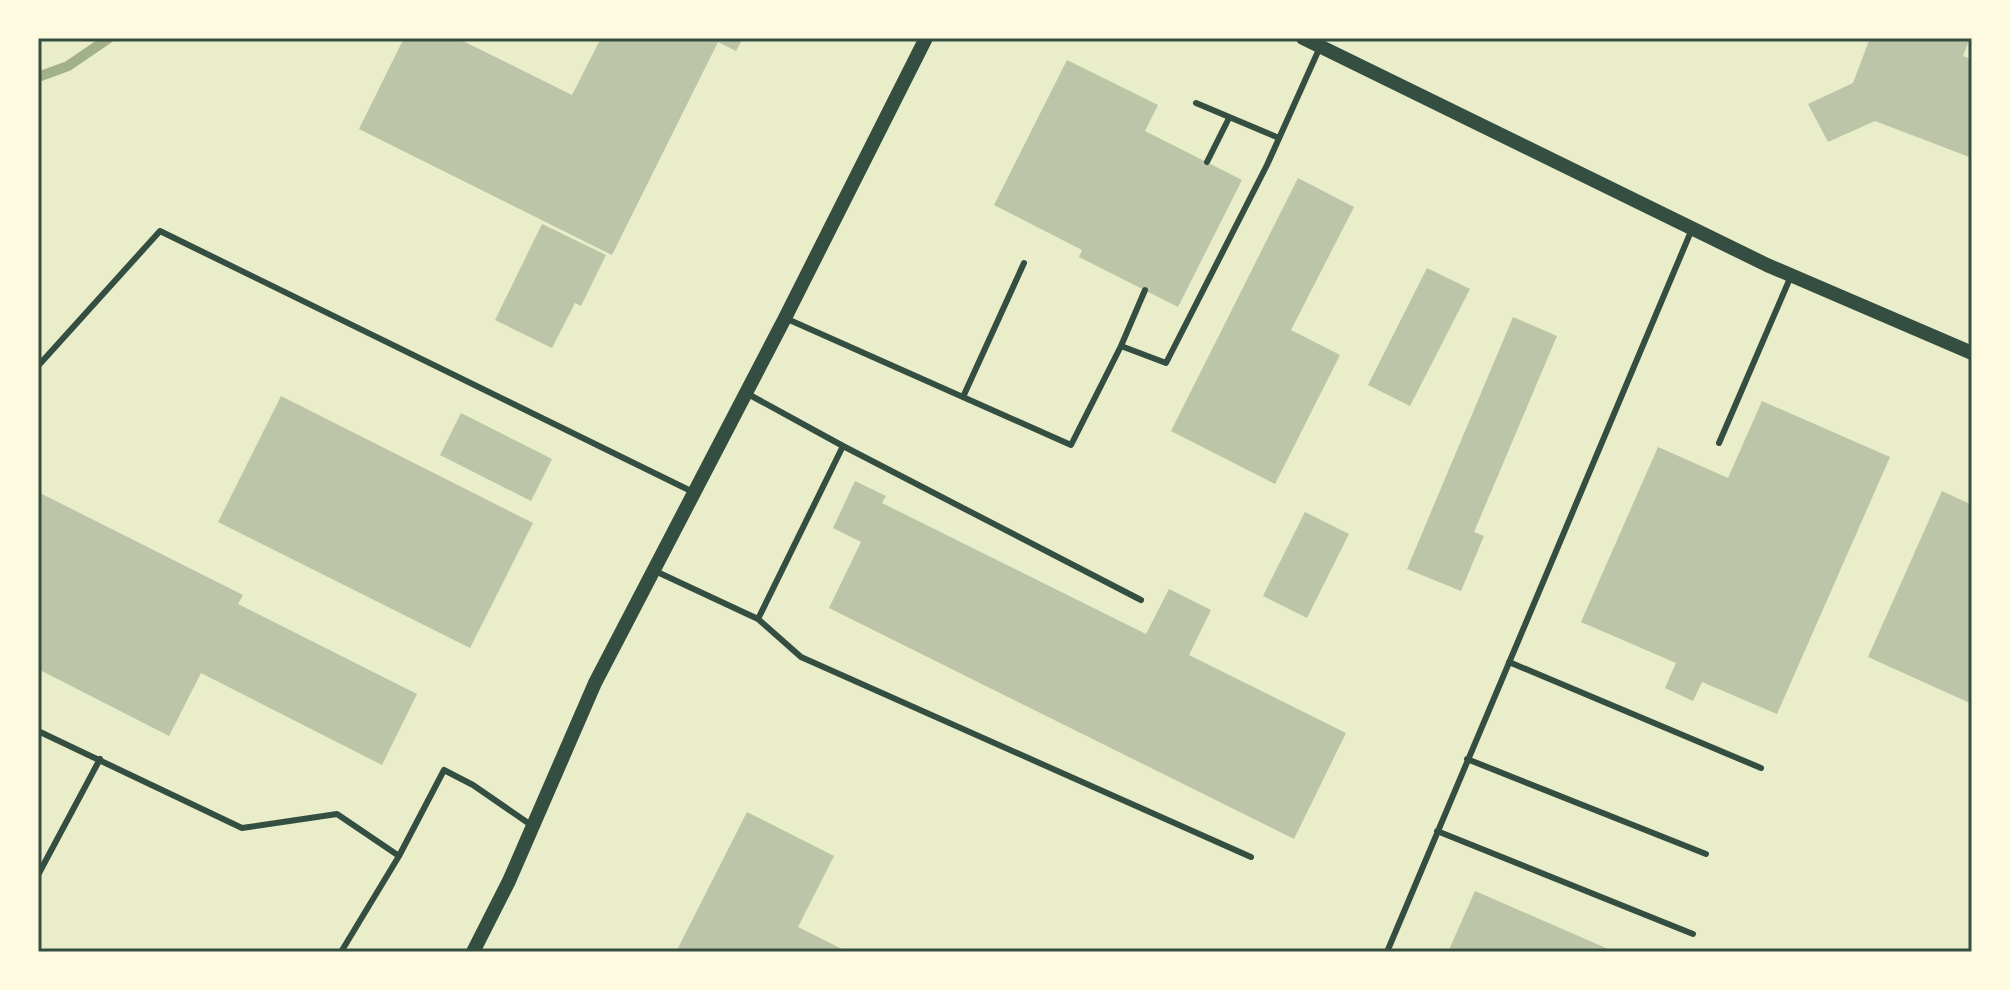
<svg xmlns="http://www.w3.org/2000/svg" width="2010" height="990" viewBox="0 0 2010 990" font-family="Manrope,sans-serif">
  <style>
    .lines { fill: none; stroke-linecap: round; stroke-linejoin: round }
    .stream { stroke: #a3b18a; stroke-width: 10 }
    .building { fill: #bcc5a7 }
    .service { stroke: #344e41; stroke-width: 6 }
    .tertiary { stroke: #344e41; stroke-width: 14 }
    .neatline { fill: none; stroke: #344e41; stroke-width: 3 }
  </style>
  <rect width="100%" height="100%" fill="#e9edc9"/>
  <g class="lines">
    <path class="stream" d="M38 77 68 66 109 38"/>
  </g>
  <path class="building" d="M404 38H457L572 95 601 38H743L736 51 718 42 612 255 359 129Z
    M1870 38H1970L1963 56 1972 59V158L1875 121 1828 142 1808 104 1853 83Z
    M1067 60 1158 105 1145 131 1242 180 1178 307 1079 257 1082 250 994 205Z
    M1298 178 1354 207 1291 330 1340 355 1275 484 1171 431Z
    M542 224 606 255 581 306 575 303 552 348 495 320Z
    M1427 268 1470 289 1410 406 1368 385Z
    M1513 317 1557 336 1474 532 1484 536 1461 591 1407 569Z
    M281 396 533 523 470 648 218 522Z
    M1762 401 1890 457 1777 714 1702 682 1693 701 1665 688 1676 663 1581 622 1658 447 1728 478Z
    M461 413 552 459 531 501 440 455Z
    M855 481 886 496 882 503 1146 634 1169 589 1211 610 1189 655 1346 733 1294 839 829 608 861 542 833 528Z
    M1942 491 1972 505V704L1868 657Z
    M38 492 243 595 238 604 417 694 382 765 201 673 169 736 38 669Z
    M1305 512 1349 534 1307 618 1263 596Z
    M747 812 834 856 798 927 848 952H676Z
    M1475 891 1615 952H1448Z"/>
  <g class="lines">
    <path class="service" d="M1196 103 1279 138
      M1207 162 1229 118
      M785 318 1071 445 1121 346 1166 363 1267 165 1320 47
      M1121 346 1145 290
      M38 366 160 231 693 492
      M963 397 1024 263
      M1719 443 1791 276
      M843 446 1141 600
      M653 570 758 619 843 446 748 394
      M758 619 801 657 1251 857
      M1509 662 1761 768
      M38 731 242 828 337 814 399 856 444 770 473 785 531 825
      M1467 759 1706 854
      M1437 831 1693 934
      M38 875 100 759
      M341 952 399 856
      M1387 952 1692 229"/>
    <path class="tertiary" d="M1303 38 1767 265 1972 353
      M473 952 509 881 595 683 785 318 926 38"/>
  </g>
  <rect width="2010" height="990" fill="none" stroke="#fefae0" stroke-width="80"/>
  <rect x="40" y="40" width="1930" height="910" class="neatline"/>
</svg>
